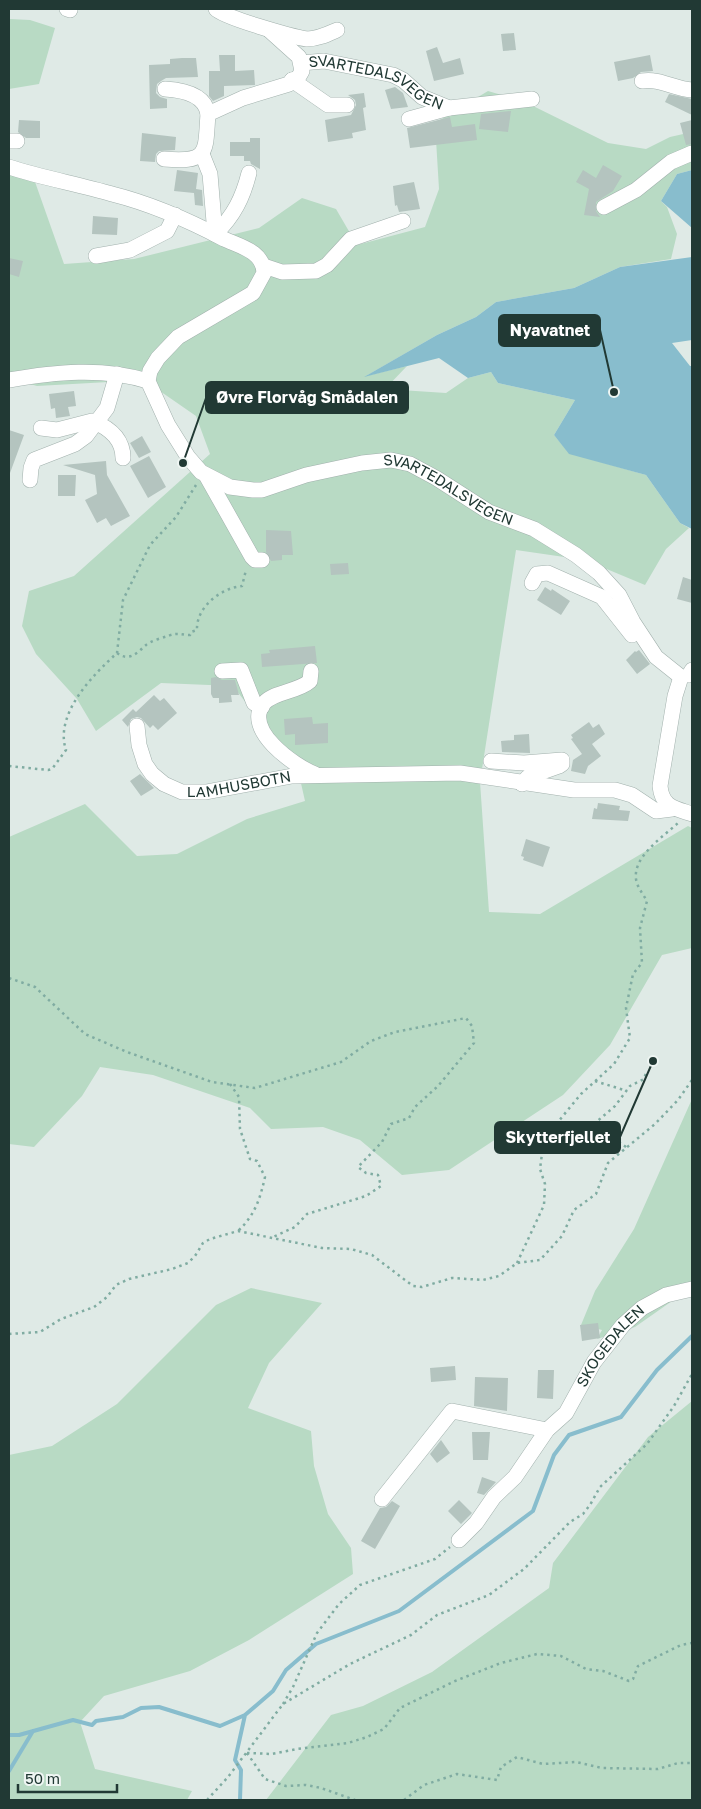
<svg xmlns="http://www.w3.org/2000/svg" width="701" height="1809" viewBox="0 0 701 1809" font-family="'Golos Text',sans-serif">
  <style>
    .green { fill: #b8dac4 }
    .water { fill: #88bdcd }
    .lines { fill: none; stroke-linecap: round; stroke-linejoin: round }
    .stream { stroke: #88bdcd; stroke-width: 4 }
    .building { fill: #b4c4bf }
    .minor-casing { stroke: #a2b1ad; stroke-width: 16 }
    .path { stroke: #80aca2; stroke-width: 2.5; stroke-dasharray: 2.5 4; stroke-linecap: butt }
    .minor { stroke: #fff; stroke-width: 15 }
    .labels { text-anchor: middle; stroke-width: 4; stroke-linejoin: round; paint-order: stroke }
    .street-label { font-size: 15px; fill: #213934; stroke: #eff6f3 }
    .leader { fill: none; stroke: #213934; stroke-width: 2 }
    .callout-dot { fill: #213934; stroke: #eff6f3; stroke-width: 2 }
    .callout { fill: #213934; stroke: #213934; stroke-width: 2 }
    .callout-label { font-size: 16px; text-anchor: middle; font-weight: bold; fill: #fff }
  </style>
  <rect width="100%" height="100%" fill="#dfeae6"/>
  <path class="green" d="M9 19 30 20 55 28 39 84 9 89Z
    M488 91 525 102 608 143 646 149 670 137 692 132V170L677 174 661 201 667 207 677 234 671 259 620 267 574 288 496 302 476 317 437 335 366 376 407 366 385 389 446 393 468 378 491 372 498 383 575 400 554 435 569 453 646 475 680 523 689 528 666 549 645 585 585 560 516 550 480 782 489 912 540 914 688 826 692 828V948L662 955 610 1045 563 1095 449 1170 402 1175 360 1140 323 1127 271 1129 250 1108 153 1075 100 1067 82 1096 34 1147 9 1144V837L85 804 137 856 177 854 247 819 305 801 298 770 233 686 161 683 96 731 77 699 36 654 22 626 29 591 74 576 210 454 196 416 144 380 37 386 9 378V172L34 179 64 264 134 259 259 228 302 198 336 209 357 245 425 227 439 189 435 123Z
    M692 1099V1287L635 1327 597 1339 602 1330 581 1325 595 1291 634 1229Z
    M251 1288 322 1303 269 1363 248 1408 311 1431 314 1466 328 1514 351 1548 353 1574 249 1640 190 1671 104 1696 80 1722 95 1769 192 1791 187 1800H9V1455L52 1446 117 1404 216 1305Z
    M692 1401V1800H266L331 1715 363 1706 432 1672 549 1588 553 1563 648 1437Z"/>
  <path class="water" d="M692 170V228L661 201 677 174Z
    M692 257V340L672 343 690 366H692V529L680 523 646 475 569 454 554 435 575 400 498 383 491 372 468 378 439 358 364 377 437 335 476 317 496 302 574 288 620 267Z"/>
  <g class="lines">
    <path class="stream" d="M9 1735H19L73 1720 92 1725 96 1721 123 1717 141 1708 159 1707 220 1726 245 1715 273 1691 286 1670 316 1644 399 1611 533 1511 554 1455 569 1435 621 1417 657 1370 692 1336
      M9 1771 33 1731
      M240 1800 241 1770 235 1760 245 1715"/>
  </g>
  <path class="building" d="M514 33 516 50 503 51 501 34Z
    M437 47 443 63 460 58 464 74 434 81 426 51Z
    M219 55H235V71L254 70 255 85 224 86V96L213 101 209 96V71H220Z
    M650 55 653 71 641 72 633 78 618 81 614 62Z
    M182 58H196L198 77 166 78 161 81 157 84 156 93 160 97 167 99V108L150 109 149 65 170 64V59Z
    M395 87 403 93 408 107 391 109 385 90Z
    M364 93 366 107 363 108 366 130 352 133 353 138 328 142 325 120 351 115 356 105 355 100 348 95Z
    M669 94 692 99V115L665 102Z
    M511 111 508 132 479 129 481 114Z
    M450 117 452 127 475 124 477 140 410 148 407 128Z
    M19 120 40 121V138H26L18 132Z
    M692 120V144L686 145 680 123Z
    M142 133 176 137 175 150 159 151 156 154 155 162 140 161Z
    M250 138H260V169L251 164 250 161H244V156H230V142H250Z
    M603 165 622 176 613 191 596 202V211L600 217 584 215 589 189 576 182 583 170 596 178Z
    M177 170 198 173 196 189 202 190 203 206 195 205 194 193 174 191Z
    M414 182 420 209 399 212 397 205 395 206 393 186Z
    M93 216 118 218 117 235 92 234Z
    M9 258 23 261 19 277 9 274Z
    M74 391 76 406 68 407 70 416 56 418 55 408 51 409 49 394Z
    M9 430 24 435 10 473H9Z
    M142 436 151 452 139 458 130 443Z
    M149 456 166 487 148 498 130 466Z
    M106 461 107 475 130 516 111 526 106 518 97 523 85 500 97 494 95 475 63 465Z
    M58 475H76L75 496H58Z
    M266 530 291 531 293 555H282V560L271 561 266 552Z
    M348 563 349 574 331 575 330 564Z
    M683 577 692 580V603L677 599Z
    M545 587 551 591 552 589 570 601 561 615 537 600Z
    M315 646 317 663 262 667 261 654 270 653 269 650Z
    M639 650 650 664 637 674 626 660 635 651 636 652Z
    M216 677 222 680H235L239 695H231L232 702 219 703V698H213L211 694V678Z
    M154 695 160 701 164 698 177 713 158 730 153 725 150 728 141 718 137 717 131 719 128 727 122 720 133 709 136 712Z
    M312 717 313 724 328 723V743L295 745V734L285 735 284 719Z
    M589 722 593 728 599 724 605 734 592 744 601 756 588 766 585 774 571 771 573 760 582 754 571 739 573 738 571 735Z
    M529 734 530 753 502 752 501 741 514 740V735Z
    M140 774 154 788 141 796 130 781Z
    M598 803 620 806 619 810 630 811 628 821 592 819 594 808 597 809Z
    M526 839 550 847 543 867 523 860 524 857 521 856Z
    M598 1323 600 1338 582 1341 580 1325Z
    M455 1366 456 1380 431 1382 430 1368Z
    M538 1370H554L553 1399 537 1398Z
    M475 1377 508 1378 507 1411 474 1406Z
    M472 1432H490L488 1460H473Z
    M441 1440 450 1453 437 1463 430 1454Z
    M482 1477 496 1482 484 1495 477 1493Z
    M459 1500 472 1513 461 1524 448 1511Z
    M392 1501 400 1506 375 1549 361 1541 380 1508 386 1507Z"/>
  <g class="lines">
    <defs>
      <g id="minor">
        <path d="M67 9 70 10"/>
        <path d="M216 9C222 17 293 37 307 39 318 39 328 34 337 30"/>
        <path id="s1" d="M301 63 324 61 393 75 403 80 422 97 449 108"/>
        <path d="M292 80 328 105H347"/>
        <path d="M642 81C660 78 674 89 692 90"/>
        <path d="M165 89C182 90 205 94 208 114"/>
        <path d="M409 119 449 108 532 99"/>
        <path d="M9 141H17"/>
        <path d="M202 154 210 174 215 234"/>
        <path d="M164 159C210 163 205 152 208 114L243 98 289 84 292 80 298 78 302 71 299 57 269 30"/>
        <path id="s2" d="M9 167C43 178 78 184 112 194 152 204 188 220 224 239 241 247 263 251 264 273L253 293 178 337 158 358 150 371 148 381 168 425 188 457 201 472 230 487 253 490H262L306 475 362 463 391 460 410 464 436 478 489 512 534 529 576 555 599 573 619 595 633 622 656 657 681 677"/>
        <path d="M604 207 636 190 671 162 692 153"/>
        <path d="M215 234C234 216 243 197 249 173"/>
        <path d="M96 256 130 250 167 231 175 215"/>
        <path d="M264 266 282 272 316 271 327 265 351 239 403 221"/>
        <path d="M9 380C55 372 102 367 148 381"/>
        <path d="M41 428 57 430 92 421C110 428 123 439 123 458"/>
        <path d="M207 477 252 557 255 560H262"/>
        <path d="M30 480 31 468 34 460 75 444 86 436 107 408 117 374"/>
        <path d="M532 583 537 574 548 573 602 597 632 635"/>
        <path d="M222 671 241 670 254 703 262 707"/>
        <path d="M311 671 310 681C298 692 275 691 264 703 242 729 294 766 315 774"/>
        <path d="M689 675 692 670"/>
        <path d="M681 677 675 696 660 786C662 807 674 808 692 814"/>
        <path id="s3" d="M137 726 139 745 145 764 152 774 164 784 182 792H206L292 776 460 773 574 790H615L632 795 656 811 672 809"/>
        <path d="M491 761 524 763 562 760V764L559 766 528 777 522 784"/>
        <path d="M382 1499 452 1411 547 1430"/>
        <path id="s4" d="M459 1540 476 1523 494 1497 515 1477 547 1430 566 1413 594 1362 623 1325 642 1308 666 1295 692 1289"/>
      </g>
    </defs>
    <use href="#minor" class="minor-casing"/>
    <path class="path" d="M117 653C129 662 137 653 146 645 151 641 161 638 168 636 177 632 182 635 190 635L191 632 197 630C196 607 221 588 242 586L246 570
      M9 766 48 770 52 769 66 750C54 714 93 675 117 653L123 600 150 545 176 517 196 485
      M9 978 35 987 85 1034 127 1052 212 1082 255 1088 341 1062 371 1041 395 1032 466 1018 472 1026 474 1043 438 1086 415 1107 409 1118 391 1124 382 1142 358 1167 366 1173 378 1175 381 1186 366 1196 307 1214 295 1227 271 1238
      M595 1081 627 1091
      M230 1084 239 1097 240 1129 250 1159 257 1161 265 1177C260 1199 255 1215 238 1231
      M626 1147 594 1124 615 1106 630 1086 644 1079 646 1073
      M517 1263 544 1205 545 1184 540 1169 543 1146 548 1134 581 1094 614 1064 630 1038 626 1008 633 974 642 963 640 928 647 901C643 894 637 887 636 879 633 856 663 837 678 823
      M9 1334 40 1332 61 1319 94 1307 107 1297 116 1285 129 1279 172 1269 188 1263 195 1256 203 1243 210 1239 238 1231 322 1248 351 1249 372 1255 413 1286 422 1287 452 1278 483 1280 499 1276 517 1263 540 1260 562 1236 574 1210 596 1194 608 1163 655 1124 678 1100 692 1080
      M283 1704 293 1687 317 1633 339 1604 360 1585 435 1559 450 1547
      M247 1753 272 1754 297 1749 348 1743 367 1737 384 1729 400 1708 455 1681 501 1663 537 1654 561 1656 586 1669 603 1671 629 1681 633 1679 638 1666 681 1645 692 1643
      M247 1753 265 1779 286 1786 306 1785 321 1788 355 1800
      M207 1800 228 1777 283 1704 350 1664 411 1635 437 1615 489 1595 524 1569 570 1522 583 1514 590 1505 600 1487 647 1444 674 1406 692 1374
      M404 1800 424 1785 457 1774 497 1780 501 1767 517 1757 543 1764 576 1762 602 1768 658 1769 678 1763H692"/>
    <use href="#minor" class="minor"/>
  </g>
  <g class="labels">
    <g class="street-label">
      <text dy="5" stroke="none"><textPath href="#s1" startOffset="80">SVARTEDALSVEGEN</textPath></text>
      <text dy="5" stroke="none"><textPath href="#s2" startOffset="816">SVARTEDALSVEGEN</textPath></text>
      <text dy="5" stroke="none"><textPath href="#s3" startOffset="144">LAMHUSBOTN</textPath></text>
      <text dy="5" stroke="none"><textPath href="#s4" startOffset="248">SKOGEDALEN</textPath></text>
    </g>
  </g>
  <path class="leader" d="M614 392L600 330M183 463L206 398M653 1061L620 1137"/>
  <g class="callout-dot">
    <circle cx="614" cy="392" r="5"/>
    <circle cx="183" cy="463" r="5"/>
    <circle cx="653" cy="1061" r="5"/>
  </g>
  <g class="callout">
    <rect x="499" y="315" width="101" height="31" rx="5"/>
    <rect x="206" y="382" width="202" height="31" rx="5"/>
    <rect x="495" y="1122" width="125" height="31" rx="5"/>
  </g>
  <g class="callout-label">
    <text x="550" y="336">Nyavatnet</text>
    <text x="307" y="403">Øvre Florvåg Smådalen</text>
    <text x="558" y="1143">Skytterfjellet</text>
  </g>
  <rect width="701" height="1809" fill="none" stroke="#213934" stroke-width="20"/>
  <path d="M18 1784v8h99v-8" fill="none" stroke="#213934" stroke-width="2.5"/>
  <text x="25" y="1784" font-size="15" fill="#213934" stroke="#eff6f3" stroke-width="4" paint-order="stroke">50 m</text>
</svg>
